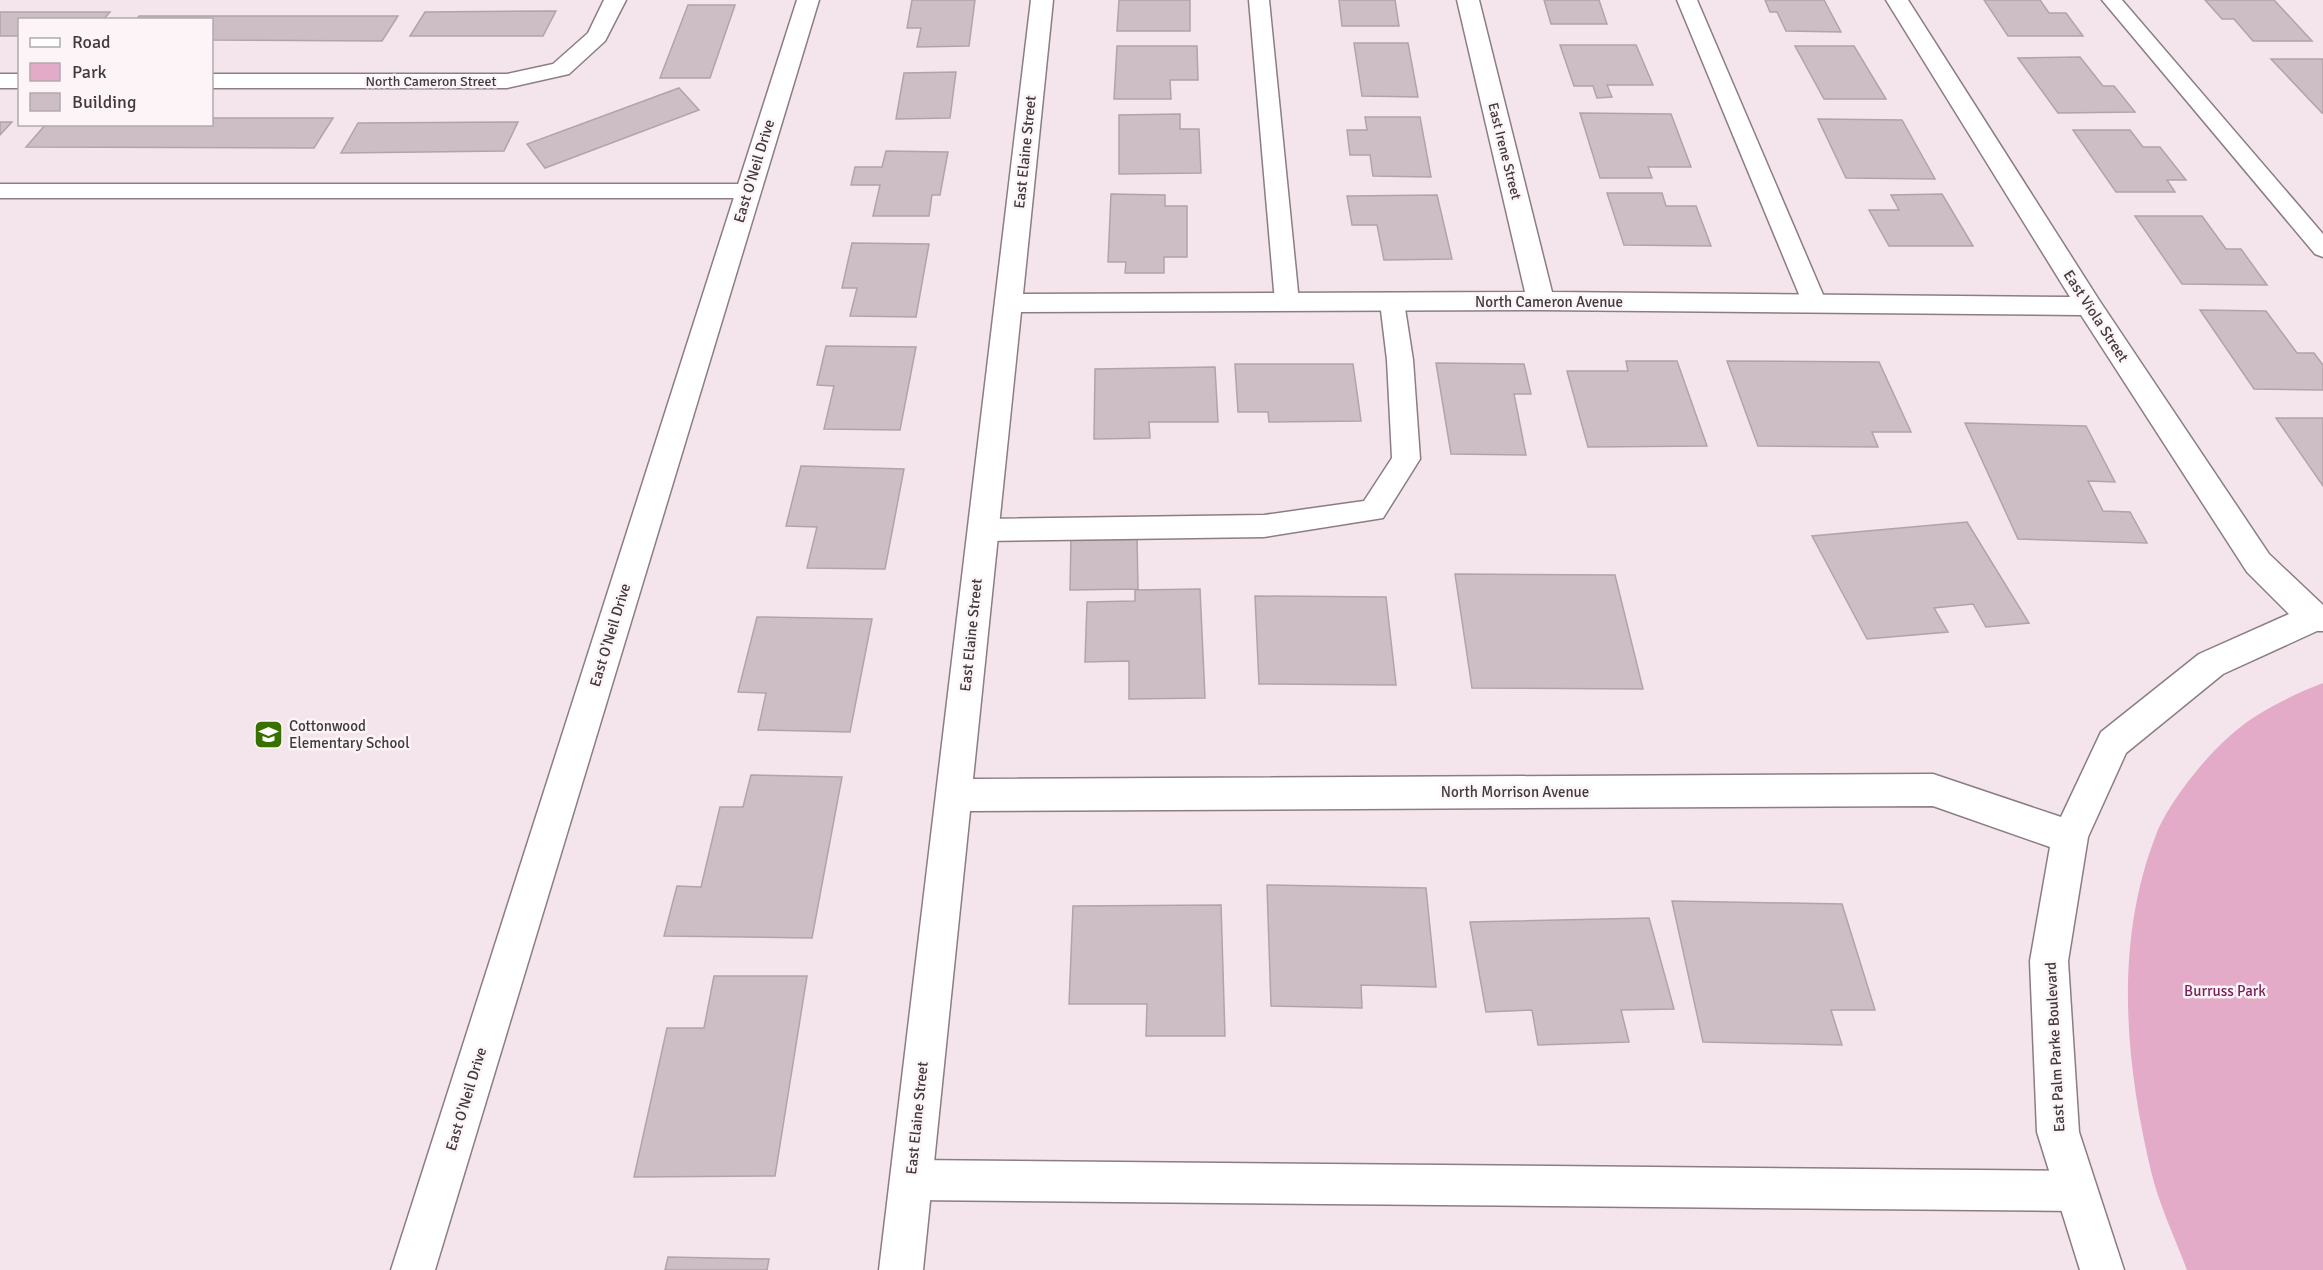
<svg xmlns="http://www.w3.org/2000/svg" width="2323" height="1270" viewBox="0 0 2323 1270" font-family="Signika,sans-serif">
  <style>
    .green { fill: #e3abc8 }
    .building { fill: #cdbec6; stroke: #b1a3aa; stroke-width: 1.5 }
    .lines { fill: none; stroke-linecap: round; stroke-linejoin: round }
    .service-casing { stroke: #8b7d84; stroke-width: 3 }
    .minor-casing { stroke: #8b7d84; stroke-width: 3 }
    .tertiary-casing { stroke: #8b7d84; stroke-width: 3 }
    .service { fill: #fff; fill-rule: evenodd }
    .minor { fill: #fff; fill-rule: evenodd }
    .tertiary { fill: #fff; fill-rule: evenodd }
    .labels { text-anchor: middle; stroke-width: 5; stroke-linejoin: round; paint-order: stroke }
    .far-street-label { font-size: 14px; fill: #403a3d; stroke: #fdf4f8 }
    .street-label { font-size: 15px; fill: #403a3d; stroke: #fdf4f8 }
    .poi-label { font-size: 15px; fill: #403a3d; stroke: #fdf4f8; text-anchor: start }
    .park-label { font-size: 15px; fill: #781c57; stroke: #fdf4f8 }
  </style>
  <rect width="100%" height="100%" fill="#f4e4ec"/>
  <path class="green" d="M2323 683V1270H2187C2175 1238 2159 1205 2151 1171 2125 1062 2114 942 2156 835 2168 803 2206 756 2232 734 2255 713 2294 694 2323 683Z"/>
  <path class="building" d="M912 0H975L969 46 917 47 921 28H907Z
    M1119 0H1190V31H1117Z
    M1339 0H1395L1399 26H1342Z
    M1544 0H1599L1607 24H1551Z
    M1765 0H1824L1841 32 1786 31 1777 12H1770Z
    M1984 0H2040L2049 13H2066L2083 36H2008Z
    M2205 0H2274L2312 41H2253L2234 19H2222Z
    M688 5H735L710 78H660Z
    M556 11 543 36H410L425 12Z
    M0 12H110L103 20H20V36H0Z
    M139 16H398L382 41 212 40V20H136Z
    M1354 43H1408L1418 97 1362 96Z
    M1560 45H1636L1653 85H1607L1612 97 1597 98 1593 86H1574Z
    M1117 46H1197L1198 80H1170L1171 99H1114Z
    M1795 46H1854L1886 99H1824Z
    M2080 57 2103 86H2114L2135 112 2058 113 2018 58Z
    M2271 59H2323V113H2322Z
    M956 72 950 118 896 119 904 73Z
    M679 88 699 110 545 168 527 144Z
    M1580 113 1671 114 1691 167H1648L1652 178H1600Z
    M1180 114V129H1199L1201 173 1119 174V115Z
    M1365 117H1420L1431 177 1373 176 1370 155H1350L1347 130H1367Z
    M212 118H333L314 148 26 147 46 124H212Z
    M1818 119 1902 120 1935 179 1846 178Z
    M0 122H12L0 135Z
    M518 122 504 151 341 153 358 123Z
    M2073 130H2130L2143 147H2160L2186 180H2167L2175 192H2116Z
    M886 151 948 152 940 195H932L929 216H873L880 185H851L855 167H882Z
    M1607 193H1662L1666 206H1696L1711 246 1624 245Z
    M1111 194 1165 195V206H1187V257H1164V273H1125L1126 262H1108Z
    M1942 194 1973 246H1889L1869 210H1899L1891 195Z
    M1437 195 1452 259 1384 260 1377 225H1352L1347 196Z
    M2135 216H2202L2226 249H2241L2267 285 2182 284Z
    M852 243 929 244 916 317 850 316 857 288H842Z
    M2200 310 2266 311 2297 353H2314L2323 365V390L2254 389Z
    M826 346 916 347 900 430 824 429 834 386 817 385Z
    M1626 361H1677L1707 446 1588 447 1567 371H1628Z
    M1727 361 1879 362 1911 432H1872L1878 447 1758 446Z
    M1436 363 1524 364 1531 394H1514L1526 455 1451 454Z
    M1235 364H1353L1361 421 1269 422 1268 412H1238Z
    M1215 367 1218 422H1149L1150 438 1094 439 1095 369Z
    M2276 418H2323V486Z
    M1965 423 2086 426 2115 482 2088 481 2103 511 2130 512 2147 543 2018 539Z
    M801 466 904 469 885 569 807 568 817 527 786 526Z
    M1967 522 2029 623 1986 627 1973 604 1934 608 1948 632 1867 639 1812 536Z
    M1137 536 1138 589 1070 590 1071 537Z
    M1455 574 1615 575 1643 689 1472 688Z
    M1200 589 1205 698 1129 699V661L1085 662 1087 602 1135 601V590Z
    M1255 596 1386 597 1396 685 1259 684Z
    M757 617 872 619 850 732 758 730 766 693 738 692Z
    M751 775 842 777 812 938 664 936 677 886 701 887 720 807H743Z
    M1267 885 1426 888 1436 987 1361 985 1362 1008 1271 1006Z
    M1672 901 1842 904 1875 1010H1831L1842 1045 1703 1042Z
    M1221 905 1225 1036H1146L1147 1004H1069L1073 906Z
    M1649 918 1674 1009 1621 1010 1629 1042 1538 1045 1532 1010 1486 1012 1470 922Z
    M714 976H807L775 1176 634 1177 667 1028H704Z
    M668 1257 769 1259 767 1270H665Z"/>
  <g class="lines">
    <defs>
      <path id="service" d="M1249 0H1269L1299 302 1296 308 1287 310 1278 308 1275 302Z
        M1677 0H1697L1827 304 1824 310 1815 312 1806 310 1803 304Z
        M2102 0H2122L2323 234V257L2315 254Z
        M0 184H748L756 186 759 191 756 196 748 198H0Z
        M1392 294 1401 296 1404 302 1413 360 1420 459 1383 518 1264 537 983 541 973 538 969 530 973 522 983 519 1264 515 1364 501 1392 458 1387 360 1380 302 1383 296Z
        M911 1160 2076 1171 2090 1177 2096 1191 2090 1205 2076 1211 911 1200 897 1194 891 1180 897 1166Z"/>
      <path id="minor" d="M604 0H626L605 41 569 74 507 88H212V74H507L553 64 588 33Z
        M1031 0H1053L1023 294 1525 292 1457 0H1479L1552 292 2070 297 1886 0H1908L2099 300 2269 554 2323 605V631H2317L2223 674 2126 753 2088 837 2068 961 2079 1132 2124 1270H2080L2037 1132 2030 961 2050 847 1933 806 970 811 923 1270H879ZM1541 310 2081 315 2247 572 2289 614 2199 654 2101 732 2061 817 1933 774 973 779 1021 312Z
        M0 74H20V88H0Z"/>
      <path id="tertiary" d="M797 0H819L435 1270H391Z"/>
    </defs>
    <use href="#service" class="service-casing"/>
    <use href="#minor" class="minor-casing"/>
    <use href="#tertiary" class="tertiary-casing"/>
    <use href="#service" class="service"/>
    <use href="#minor" class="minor"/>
    <use href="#tertiary" class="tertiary"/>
  </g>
  <defs>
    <symbol id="school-square" viewBox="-11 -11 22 22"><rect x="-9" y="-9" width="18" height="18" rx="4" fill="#397100" stroke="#fdf4f8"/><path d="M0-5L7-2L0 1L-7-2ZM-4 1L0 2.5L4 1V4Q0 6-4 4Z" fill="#fff"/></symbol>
  </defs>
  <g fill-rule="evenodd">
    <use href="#school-square" x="252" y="718" width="33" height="33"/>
  </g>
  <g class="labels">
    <g class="far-street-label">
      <text x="431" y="86">North Cameron Street</text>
      <text transform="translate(1505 151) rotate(76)" y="5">East Irene Street</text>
    </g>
    <g class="street-label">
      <text transform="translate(1025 152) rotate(-84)" y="5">East Elaine Street</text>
      <text transform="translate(754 171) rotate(-73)" y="5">East O'Neil Drive</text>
      <text x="1549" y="307">North Cameron Avenue</text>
      <text transform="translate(2096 316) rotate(57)" y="5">East Viola Street</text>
      <text transform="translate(610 635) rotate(-73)" y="5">East O'Neil Drive</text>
      <text transform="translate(971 635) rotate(-84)" y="5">East Elaine Street</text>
      <text x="1515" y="797">North Morrison Avenue</text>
      <text transform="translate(2055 1047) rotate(-93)" y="5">East Palm Parke Boulevard</text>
      <text transform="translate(466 1099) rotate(-73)" y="5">East O'Neil Drive</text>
      <text transform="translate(917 1118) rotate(-84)" y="5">East Elaine Street</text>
    </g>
    <g class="poi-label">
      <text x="289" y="731">Cottonwood<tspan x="289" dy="17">Elementary School</tspan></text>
    </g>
    <g class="park-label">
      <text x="2225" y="996">Burruss Park</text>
    </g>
  </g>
  <rect x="18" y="18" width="195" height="108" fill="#fdf4f8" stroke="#b1aaad" stroke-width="1.5"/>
  <rect x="30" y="38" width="30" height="9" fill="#ffffff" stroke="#b1aaad" stroke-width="1.5"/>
  <text x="72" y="48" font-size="18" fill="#403a3d">Road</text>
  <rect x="30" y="63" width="30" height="18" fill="#e3abc8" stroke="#b1aaad" stroke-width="1.5"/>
  <text x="72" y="78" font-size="18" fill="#403a3d">Park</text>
  <rect x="30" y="93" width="30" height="18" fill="#cdbec6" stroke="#b1aaad" stroke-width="1.5"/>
  <text x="72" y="108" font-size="18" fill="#403a3d">Building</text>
</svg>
